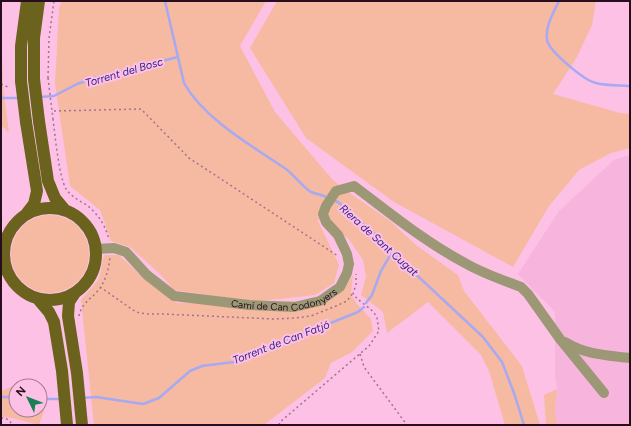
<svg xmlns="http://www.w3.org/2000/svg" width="631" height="426" viewBox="0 0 631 426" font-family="Figtree,sans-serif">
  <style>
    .built { fill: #f7b4dd }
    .green { fill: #f6b9a2 }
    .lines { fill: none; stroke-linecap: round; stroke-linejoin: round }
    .stream { stroke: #a7a9f3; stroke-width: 2.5 }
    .path { stroke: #a1738f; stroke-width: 1.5; stroke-dasharray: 2 3; stroke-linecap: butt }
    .minor { stroke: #9c9876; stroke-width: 10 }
    .major { stroke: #6b631d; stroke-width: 12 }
    .path-bridge { stroke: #a1738f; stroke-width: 1.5; stroke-dasharray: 2 3; stroke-linecap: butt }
    .major-bridge { stroke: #6b631d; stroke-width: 12 }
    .labels { text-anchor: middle; stroke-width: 4; stroke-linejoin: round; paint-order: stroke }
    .street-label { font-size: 10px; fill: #270d1e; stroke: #fec1e6 }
    .water-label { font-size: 11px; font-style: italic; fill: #35248c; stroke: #fec1e6 }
  </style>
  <rect width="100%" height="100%" fill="#fec1e6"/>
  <path class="built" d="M630 155V425H557L555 411 557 389 555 374V312L518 274 559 211 614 160Z"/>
  <path class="green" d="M61 1H266L240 46 275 112 332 179 344 189 390 221 416 245 458 275 464 291 522 366 540 425H505L489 371 481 355 428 302 387 333 383 312 361 295 366 276 363 260 348 238 317 219 339 265 334 283 315 295 261 301H328L343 291 353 275 351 294 357 304 371 319 373 331 352 352 331 363 325 378 264 425H94L81 300 99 279 104 255H119L138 273 177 303 252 301 174 290 161 275 130 247 111 241 100 210 70 186 55 83 59 9Z
    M277 1H596L592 25 577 57 553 94 620 113 630 114V148L611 153 579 170 549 206 513 267 394 202 306 138 250 48Z
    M1 33 3 85 9 133 1 125Z
    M11 254a39 39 0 1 1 78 0a39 39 0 1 1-78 0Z
    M16 385V410H40V391C48 404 44 411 39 425 26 422 14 417 1 417V391Z
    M557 389 555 411 557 425H546L544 395Z"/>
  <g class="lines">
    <path class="stream" d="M165 1 184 83C204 119 252 146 286 169 295 176 302 186 311 192 316 194 323 195 328 198
      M559 1C554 12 545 26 547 39 547 50 585 81 596 83 607 86 619 85 630 86
      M39 97 54 96 77 84 98 77 178 57
      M1 98H18
      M333 200 338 202 376 235 392 252 483 337 502 362 514 393 524 425
      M366 303 372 295 381 271 392 252
      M1 397H16
      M82 398 96 397 143 404 159 398 190 371 202 366 234 362 358 312 364 307
      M40 399H61"/>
    <path class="path" d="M48 78 49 38 54 1
      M1 84 8 87
      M54 111 141 109 189 158 338 256
      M53 119C55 135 59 177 66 189 71 196 78 200 85 204 97 212 106 226 109 240
      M100 287 136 312 146 314H163L274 319 295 318 311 316 336 306 347 301 353 293
      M79 316C81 303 93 298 100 288 106 279 109 268 110 257
      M360 354 364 367 407 425
      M1 418C7 418 10 420 12 425
      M279 425 280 422 369 346 379 331C378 327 378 322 377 318 373 307 358 303 353 293L356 285V274"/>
    <g class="minor">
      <path d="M1 239 7 236"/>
      <path id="s1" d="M96 249 114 248 126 252 147 275 174 296 249 305 294 307 320 301 340 287 347 273 349 264 347 254 338 235 326 222 323 214 326 206 336 191 354 186C390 213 425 242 465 263 482 273 502 280 521 287L528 294 560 339 604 393"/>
      <path d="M1 268 7 272"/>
      <path d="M565 342C586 355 606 355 630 358"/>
    </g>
    <path class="major" d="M34 79V38L39 1
      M21 81V46L27 1
      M39 121 48 181 55 198 65 210
      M26 122 37 191 34 204 27 213
      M4 254a46 46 0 1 1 92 0a46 46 0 1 1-92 0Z
      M75 293 69 302 68 316 77 373 82 425
      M38 299 49 312 54 322 62 371 67 425"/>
    <path class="path-bridge" d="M48 78 53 119"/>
    <path class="major-bridge" d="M34 79 39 121
      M21 81 26 122"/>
  </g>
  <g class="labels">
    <g class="street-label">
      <text dy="4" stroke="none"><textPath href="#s1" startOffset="208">Camí de Can Codonyers</textPath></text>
    </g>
    <g class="water-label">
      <text transform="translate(124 72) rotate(-16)" y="4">Torrent del Bosc</text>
      <text transform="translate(379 240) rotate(42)" y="4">Riera de Sant Cugat</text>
      <text transform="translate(281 342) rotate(-21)" y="4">Torrent de Can Fatjó</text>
    </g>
  </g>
  <rect width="631" height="426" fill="none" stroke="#270d1e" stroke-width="4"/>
  <g transform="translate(28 398) rotate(313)"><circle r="19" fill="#fec1e6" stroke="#a87996"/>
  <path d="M0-3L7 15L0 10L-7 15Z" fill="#1b8059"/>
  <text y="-6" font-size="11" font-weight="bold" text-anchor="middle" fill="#270d1e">N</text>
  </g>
</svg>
